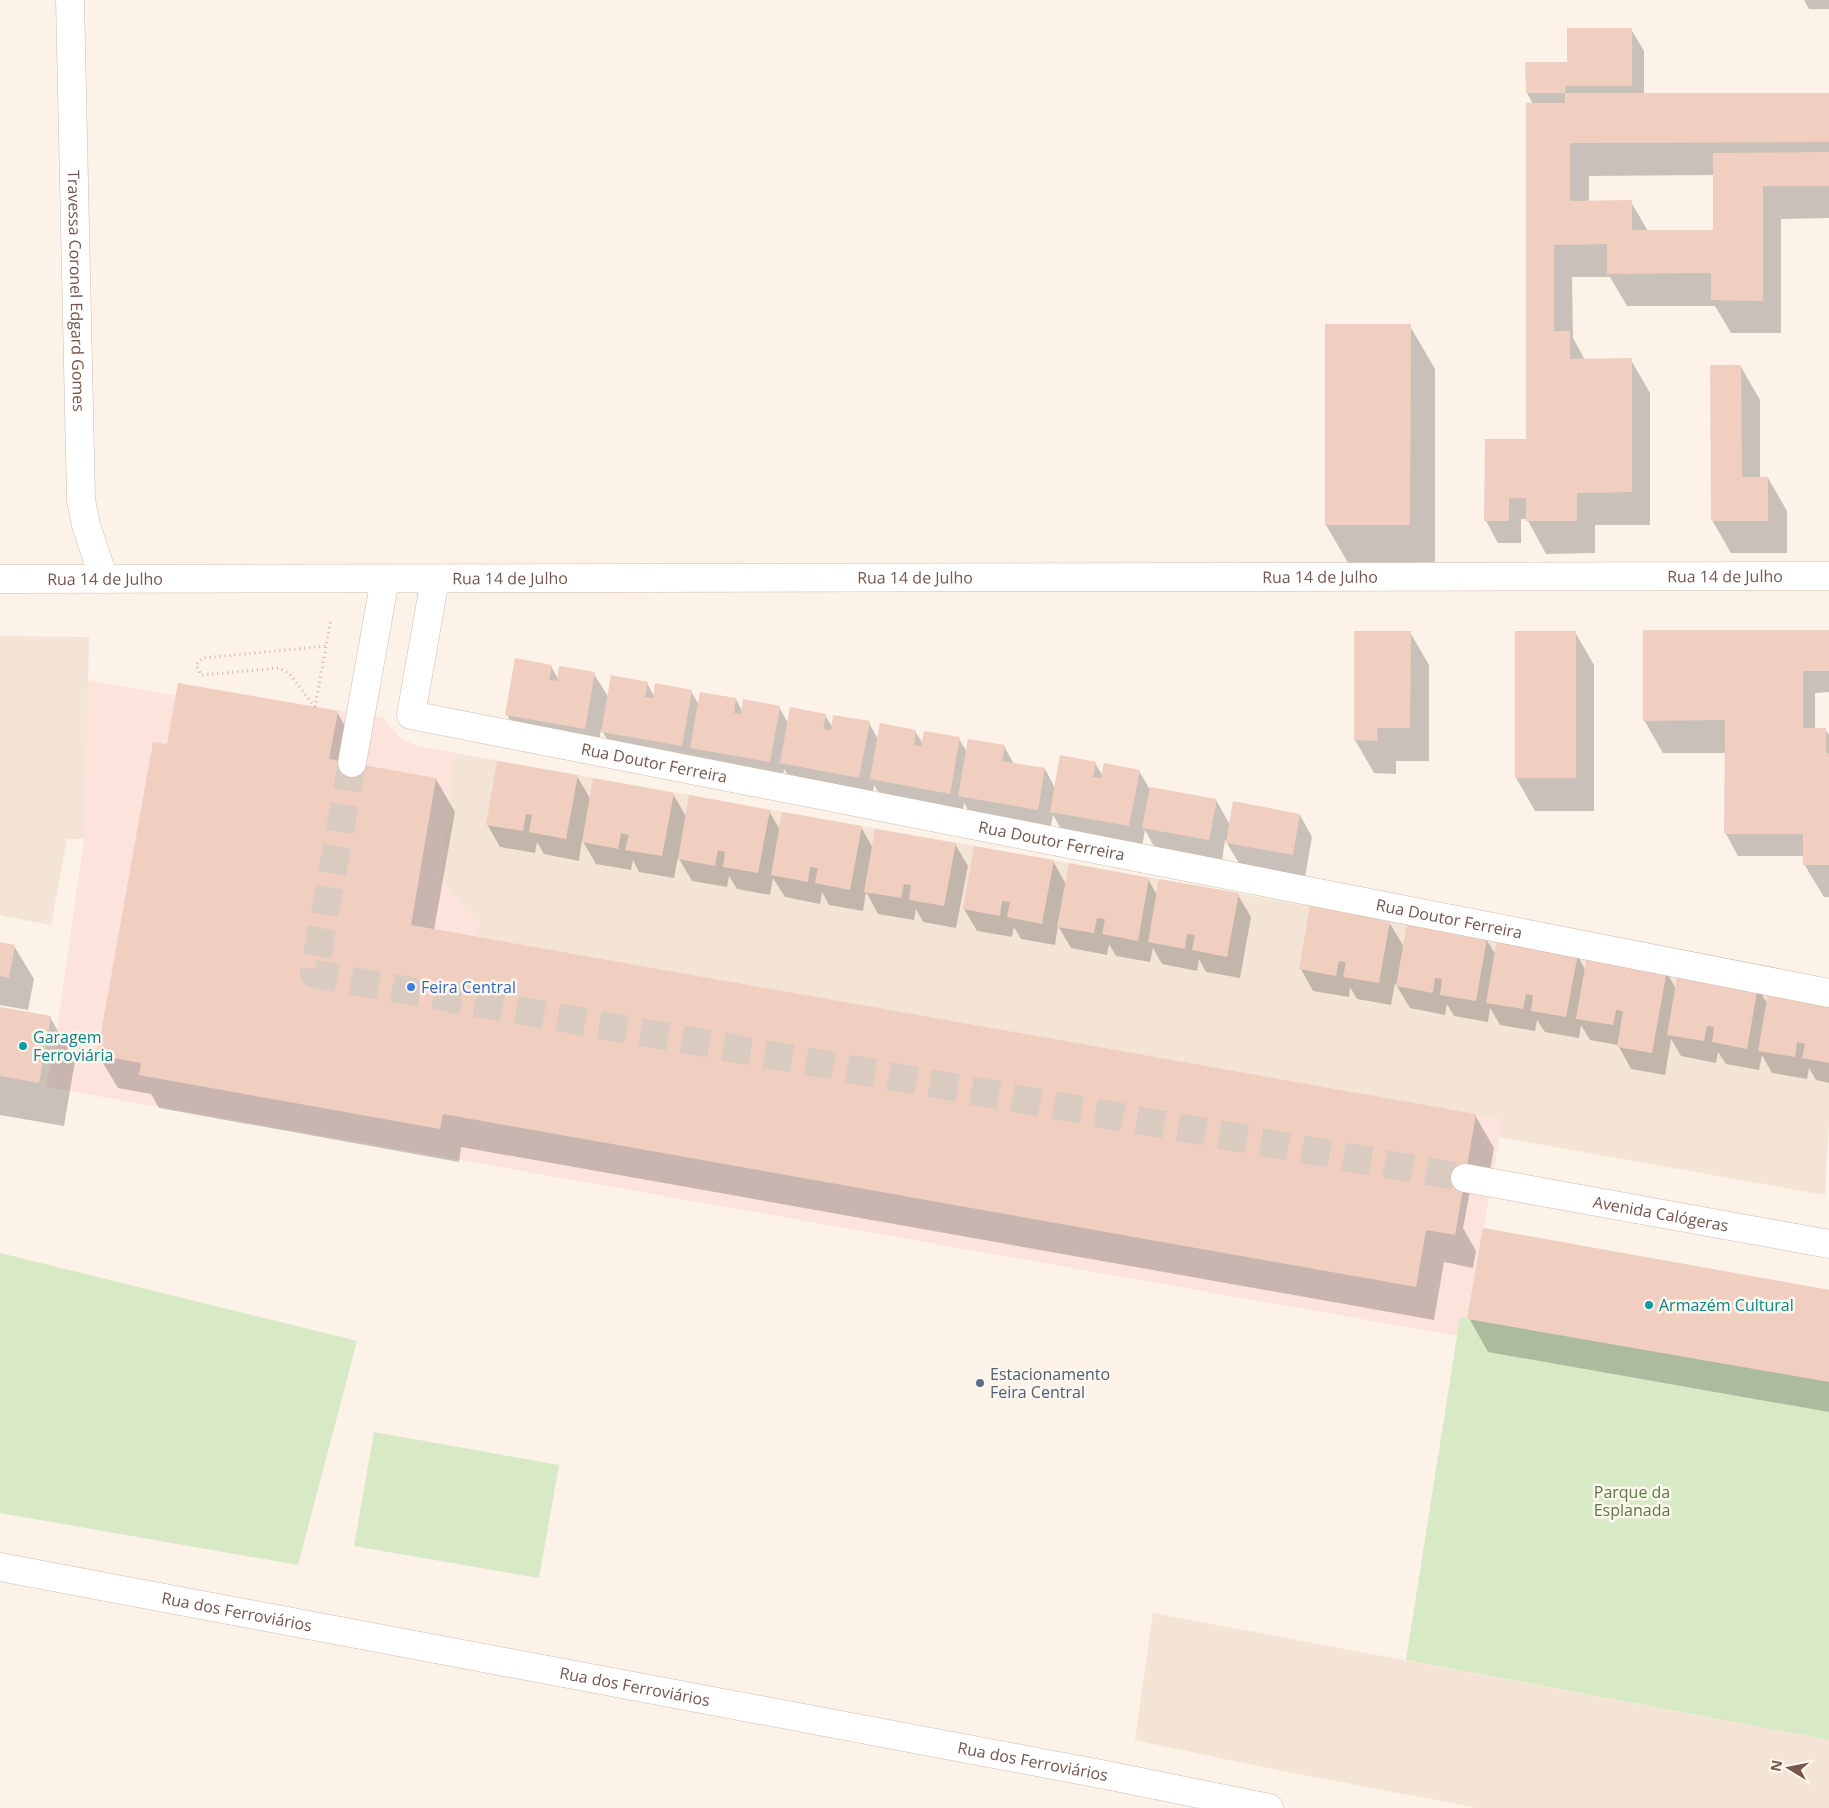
<svg xmlns="http://www.w3.org/2000/svg" width="1829" height="1808" viewBox="0 0 1829 1808" font-family="'Open Sans',sans-serif">
  <style>
    .residential { fill: #f3e4d6 }
    .commercial { fill: #fce3dc }
    .green { fill: #d8e9c6 }
    .shadow { fill: #0003; fill-rule: evenodd }
    .building { fill: #f0cfc0 }
    .lines { fill: none; stroke-linecap: round; stroke-linejoin: round }
    .minor-tunnel { stroke: #dacbc1; stroke-width: 28; stroke-dasharray: 28 14; stroke-linecap: butt }
    .minor-casing { stroke: #d0bbb0; stroke-width: 29 }
    .path { stroke: #d6b2a3; stroke-width: 3; stroke-dasharray: 1 4; stroke-linecap: butt }
    .minor { stroke: #fff; stroke-width: 28 }
    .shop-dot { fill: #3f7fe0; stroke: #fef7ee; stroke-width: 2 }
    .culture-dot { fill: #0f9aa8; stroke: #fef7ee; stroke-width: 2 }
    .service-dot { fill: #5c6f8a; stroke: #fef7ee; stroke-width: 2 }
    .labels { text-anchor: middle; stroke-width: 5; stroke-linejoin: round; paint-order: stroke }
    .street-label { font-size: 16px; fill: #75574c; stroke: #fef7ee }
    .shop-label { font-size: 16px; fill: #366cbe; stroke: #fef7ee; text-anchor: start }
    .culture-label { font-size: 16px; fill: #0d838f; stroke: #fef7ee; text-anchor: start }
    .service-label { font-size: 16px; fill: #4e5e75; stroke: #fef7ee; text-anchor: start }
    .park-label { font-size: 16px; fill: #597a44; stroke: #fef7ee }
  </style>
  <rect width="100%" height="100%" fill="#fcf2e8"/>
  <path class="residential" d="M0 636 89 637 85 839H67L51 925 0 915Z
    M455 753 1829 999V1121L1825 1195 1499 1137 1502 1119 477 937 479 924 439 878Z
    M1153 1613 1829 1740V1808H1478L1277 1770 1135 1740Z"/>
  <path class="commercial" d="M88 680 176 696 178 683 384 718 399 737 414 745 455 753 439 878 479 924 477 937 1503 1119 1467 1319 1460 1318 1458 1336 46 1087 56 1037 84 839Z"/>
  <path class="green" d="M1483 1228 1829 1290V1740L1406 1660 1460 1317 1467 1318Z
    M0 1253 357 1341 298 1565 0 1513Z
    M374 1432 559 1465 539 1578 354 1546Z"/>
  <path class="shadow" d="M1804 0H1829V9H1809Z
    M1631 29 1644 51V94H1829V218L1781 219V333H1731L1715 306H1627L1610 277H1572L1573 338 1585 360H1631L1650 393V525H1595V553L1546 554 1527 519H1521V543H1498L1486 521 1527 440 1533 104 1527 93V63H1568ZM1714 175V231H1648L1631 202H1589V176Z
    M1410 326 1435 369V568H1351L1326 525Z
    M1741 367 1760 400V478H1768L1787 511V553H1731L1712 520Z
    M1829 631V692L1815 693V729H1825L1829 735V897H1824L1804 864V856H1738L1726 834V753H1663L1644 720Z
    M1355 632H1410L1429 665V761H1396V774L1374 773 1355 740Z
    M1516 632H1575L1594 665V811H1535L1516 778Z
    M551 666 558 679 594 674 609 698 647 683 654 696 691 691 699 705 736 699 742 711 779 707 788 723 825 715 833 728 869 723 878 739 915 731 923 744 959 739 967 752 1004 746 1014 764 1045 769 1055 788 1095 763 1103 776 1139 771 1149 788 1216 800 1230 825 1300 815 1312 837 1305 877 1240 865 1225 840 1222 861 1156 850 1145 830 1142 847 1064 834 1053 815 1050 831 972 817 964 803 962 816 884 801 874 785 872 799 794 785 784 769 782 783 704 770 696 756 694 768 616 754 601 729 598 751 519 737 507 715Z
    M337 712 356 745 353 765 436 779 455 812 434 930 1475 1115 1494 1148 1486 1194 1470 1191 1463 1228 1476 1251 1473 1268 1444 1262 1434 1320 461 1147 459 1162 159 1108 151 1094 118 1088 98 1055 168 746Z
    M577 776 591 800 673 794 687 818 769 811 780 830 861 827 873 848 955 844 968 866 956 928 923 922 916 909 914 920 878 914 866 892 863 911 829 905 822 892 820 904 785 897 773 878 770 895 737 889 729 876 727 887 692 881 678 857 674 878 639 872 633 860 631 870 596 864 582 840 579 861 544 854 537 842 535 853 500 847 487 824Z
    M1053 861 1066 884 1148 879 1157 895H1238L1251 917 1240 978 1206 972 1199 959 1197 971 1162 964 1153 948 1150 962 1116 956 1109 944 1107 955 1071 948 1058 926 1055 945 1021 939 1014 927 1012 937 977 931 964 909Z
    M1389 922 1404 947 1486 939 1496 955H1577L1586 971H1666L1676 989 1758 987 1768 1005 1829 1000V1083L1816 1080 1809 1068 1807 1079 1772 1073 1762 1055 1759 1070 1726 1064 1718 1052 1716 1063 1681 1056 1671 1039 1665 1075 1631 1069 1618 1045 1590 1040 1581 1025 1579 1038 1545 1032 1537 1020 1535 1031 1500 1025 1490 1008 1488 1022 1454 1016 1447 1004 1445 1015 1410 1008 1395 983 1391 1005 1357 999 1350 987 1349 997 1313 991 1301 969Z
    M0 943 14 946 34 979 28 1010 0 1005Z
    M0 1008 50 1017 75 1061 64 1126 0 1115Z
    M1829 1291V1412L1488 1352 1469 1318Z"/>
  <path class="building" d="M1567 28H1632V86H1565V93H1829V142L1570 143V201L1632 200V230H1713V153L1829 152V186H1763V301L1711 300V273L1607 274V244L1554 245V331H1570V359L1632 358V492L1577 493V521H1526V498H1509V521H1484L1485 439H1526V103H1565V93H1526L1525 62H1567Z
    M1325 324H1411L1410 525H1325Z
    M1710 365H1741L1742 477H1768V521H1711Z
    M1643 630H1829V671H1803V728H1826V754L1829 753V865H1803V834H1724L1725 720 1643 721Z
    M1354 631H1411L1410 728H1377L1378 741 1354 740Z
    M1515 631H1576V778H1515Z
    M515 658 552 665 549 680 557 681 559 666 595 672 585 729 505 715Z
    M611 675 648 682 645 697 653 698 655 683 692 690 682 746 601 732Z
    M178 683 338 711 329 759 436 778 411 925 1476 1114 1455 1235 1426 1230 1416 1287 443 1114 440 1129 139 1075 141 1063 97 1055 153 742 167 744Z
    M700 692 736 698 734 713 741 714 743 699 780 706 770 762 690 748Z
    M790 707 826 714 823 729 831 730 833 715 870 721 859 778 780 763Z
    M880 723 916 730 914 745 921 746 924 731 960 737 950 794 870 779Z
    M968 739 1005 745 1002 761 1045 768 1038 810 958 796Z
    M1060 755 1096 762 1093 777 1101 778 1104 763 1140 770 1129 826 1050 812Z
    M497 761 578 775 566 839 529 832 532 815 526 814 523 831 486 825Z
    M593 778 674 793 662 856 625 850 629 835 621 833 618 849 582 842Z
    M1150 787 1217 799 1209 840 1142 828Z
    M689 795 770 810 758 873 723 867 725 852 718 850 715 866 678 859Z
    M1233 801 1300 814 1293 855 1226 843Z
    M782 812 862 826 850 890 815 883 818 868 810 867 808 882 771 875Z
    M875 829 956 843 944 906 909 900 911 885 904 884 901 898 864 892Z
    M974 846 1054 860 1042 924 1007 917 1010 902 1002 901 1000 916 963 909Z
    M1069 863 1149 878 1138 941 1102 934 1105 919 1097 918 1094 933 1057 927Z
    M1159 879 1239 893 1227 957 1192 950 1195 935 1187 934 1185 949 1148 942Z
    M1310 906 1390 921 1379 983 1343 977 1346 962 1339 961 1336 976 1299 969Z
    M1407 924 1487 938 1476 1001 1440 995 1442 979 1435 978 1433 993 1396 986Z
    M1497 939 1578 954 1566 1017 1531 1011 1533 995 1526 994 1523 1009 1486 1003Z
    M0 942 15 945 9 978 0 976Z
    M1587 955 1667 970 1652 1053 1617 1047 1623 1011 1616 1010 1613 1025 1576 1019Z
    M1678 972 1758 986 1747 1049 1712 1042 1714 1027 1707 1026 1704 1041 1667 1035Z
    M1769 988 1829 999V1063L1802 1058 1805 1044 1797 1042 1795 1057 1758 1051Z
    M0 1007 51 1016 39 1083 0 1076Z
    M1483 1228 1829 1290V1382L1467 1319Z"/>
  <g class="lines">
    <path class="minor-tunnel" d="M352 763 314 974 1465 1178"/>
    <defs>
      <g id="minor">
        <path id="s1" d="M70 0 81 500 86 525 104 579"/>
        <path id="s2" d="M0 579 1829 576"/>
        <path id="s3" d="M435 579 411 715 1829 993"/>
        <path d="M352 763 385 579"/>
        <path id="s4" d="M1465 1178 1829 1244"/>
        <path id="s5" d="M0 1567 1106 1775 1269 1808"/>
      </g>
    </defs>
    <use href="#minor" class="minor-casing"/>
    <path class="path" d="M315 707 289 673 279 668 201 675 196 665 199 661 204 658 326 646
      M315 707 331 619"/>
    <use href="#minor" class="minor"/>
  </g>
  <circle class="shop-dot" cx="411" cy="987" r="5"/>
  <g class="culture-dot">
    <circle cx="23" cy="1046" r="5"/>
    <circle cx="1649" cy="1305" r="5"/>
  </g>
  <circle class="service-dot" cx="980" cy="1383" r="5"/>
  <g class="labels">
    <g class="street-label">
      <text dy="6" stroke="none"><textPath href="#s1" startOffset="291">Travessa Coronel Edgard Gomes</textPath></text>
      <text dy="6" stroke="none"><textPath href="#s2" startOffset="1725">Rua 14 de Julho</textPath></text>
      <text dy="6" stroke="none"><textPath href="#s2" startOffset="915">Rua 14 de Julho</textPath></text>
      <text dy="6" stroke="none"><textPath href="#s2" startOffset="1320">Rua 14 de Julho</textPath></text>
      <text dy="6" stroke="none"><textPath href="#s2" startOffset="510">Rua 14 de Julho</textPath></text>
      <text dy="6" stroke="none"><textPath href="#s2" startOffset="105">Rua 14 de Julho</textPath></text>
      <text dy="6" stroke="none"><textPath href="#s3" startOffset="386">Rua Doutor Ferreira</textPath></text>
      <text dy="6" stroke="none"><textPath href="#s3" startOffset="791">Rua Doutor Ferreira</textPath></text>
      <text dy="6" stroke="none"><textPath href="#s3" startOffset="1196">Rua Doutor Ferreira</textPath></text>
      <text dy="6" stroke="none"><textPath href="#s4" startOffset="199">Avenida Calógeras</textPath></text>
      <text dy="6" stroke="none"><textPath href="#s5" startOffset="241">Rua dos Ferroviários</textPath></text>
      <text dy="6" stroke="none"><textPath href="#s5" startOffset="646">Rua dos Ferroviários</textPath></text>
      <text dy="6" stroke="none"><textPath href="#s5" startOffset="1051">Rua dos Ferroviários</textPath></text>
    </g>
    <g class="shop-label">
      <text x="421" y="993">Feira Central</text>
    </g>
    <g class="culture-label">
      <text x="33" y="1043">Garagem<tspan x="33" dy="18">Ferroviária</tspan></text>
      <text x="1659" y="1311">Armazém Cultural</text>
    </g>
    <g class="service-label">
      <text x="990" y="1380">Estacionamento<tspan x="990" dy="18">Feira Central</tspan></text>
    </g>
    <g class="park-label">
      <text x="1632" y="1498">Parque da<tspan x="1632" dy="18">Esplanada</tspan></text>
    </g>
  </g>
  <g transform="translate(1789 1768) rotate(280)" stroke="#fef7ee" stroke-width="4" paint-order="stroke">
  <path d="M0-4L9 19L0 12L-9 19Z" fill="#75574c"/>
  <text y="-8" font-size="14" font-weight="bold" text-anchor="middle" fill="#75574c">N</text>
  </g>
</svg>
